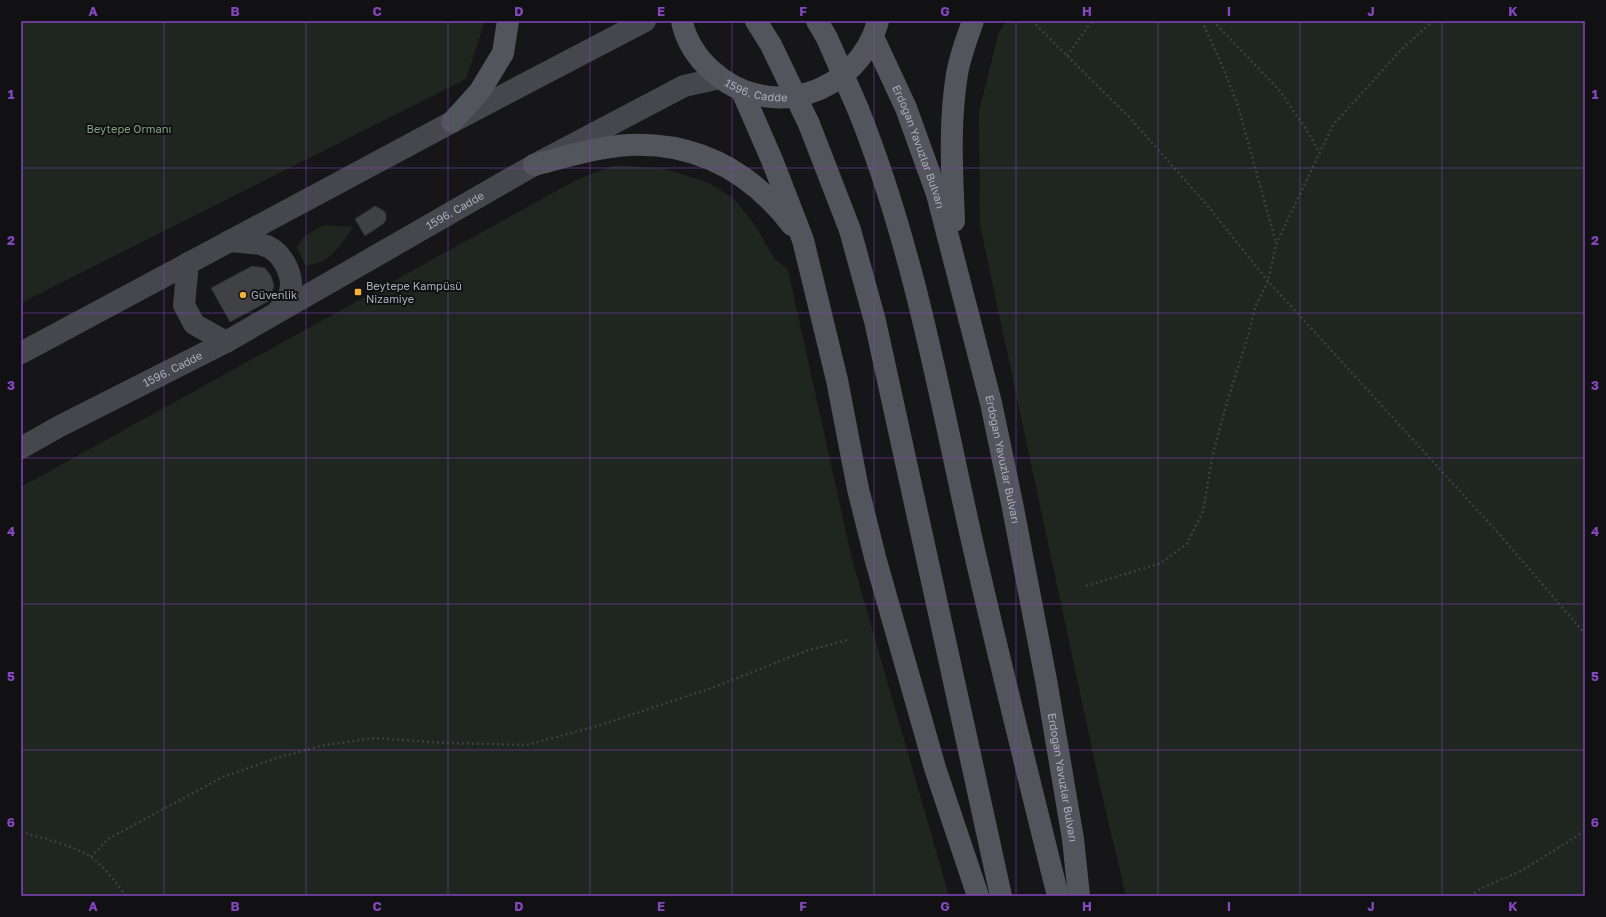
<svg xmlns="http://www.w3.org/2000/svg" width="1606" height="917" viewBox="0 0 1606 917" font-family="'Golos Text',sans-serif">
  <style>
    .green { fill: #1e261f }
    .building { fill: #404145; stroke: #303034 }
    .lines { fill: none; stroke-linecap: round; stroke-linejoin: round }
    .path { stroke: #3d3f44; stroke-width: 2.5; stroke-dasharray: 2 3; stroke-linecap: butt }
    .secondary { stroke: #45474d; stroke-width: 22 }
    .primary { stroke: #53555c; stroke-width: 22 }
    .primary-bridge { stroke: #53555c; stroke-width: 22 }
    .grid { fill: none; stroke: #8446be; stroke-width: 1; stroke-opacity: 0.55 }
    .poi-dot { fill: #f2b134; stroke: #111113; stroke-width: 1.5 }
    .labels { text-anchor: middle; stroke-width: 4; stroke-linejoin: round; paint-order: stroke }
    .street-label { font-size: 11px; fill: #a8adb8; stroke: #111113 }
    .park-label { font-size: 11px; fill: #7fa381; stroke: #111113 }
    .poi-label { font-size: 11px; fill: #a8adb8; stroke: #111113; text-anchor: start }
    .neatline { fill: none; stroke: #8446be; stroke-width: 1.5 }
    .grid-label { font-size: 13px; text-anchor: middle; font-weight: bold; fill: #8446be }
  </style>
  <rect width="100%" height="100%" fill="#161618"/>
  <path class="green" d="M21 21H485L466 79 21 303Z
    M1006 21H1585V896H1126L1101 791 980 225 979 112 998 35Z
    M616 165 665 169 709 183 733 198 755 225 774 258 788 270 852 559 949 896H21V487L578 179Z
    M324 225 353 227C341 245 329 265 305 265L297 248 303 237Z"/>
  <path class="building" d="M375 206 384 211 386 214V220L383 224 365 236 355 219Z
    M252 266 265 268 271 276 274 286 269 301 230 322 211 288Z"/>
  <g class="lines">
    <path class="path" d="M1032 21 1131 119 1207 205 1268 281 1500 535 1585 634
      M1202 21 1224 70 1238 106 1276 243
      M1213 21 1280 91 1304 126 1320 153
      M1067 56 1092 21
      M1086 586 1161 563 1187 544 1203 511 1212 458 1227 402 1248 336 1255 307 1268 281 1276 244 1333 125 1400 51 1433 21
      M21 832C44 839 71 844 91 857 103 865 117 884 126 896
      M91 857 108 839 184 798 223 777 277 758 320 746 374 738 446 743 526 745 601 725 717 686 806 651 847 640
      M1470 896 1480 889 1521 871 1585 831"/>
    <g class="secondary">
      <path d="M229 241C240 242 253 242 263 245 282 250 296 277 289 295 287 302 280 308 276 313"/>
      <path d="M188 263 184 305 194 324 226 342"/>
      <path d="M21 353 452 122 645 21"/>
      <path id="s1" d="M21 448 60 426 226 342 534 165 684 86 720 78"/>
    </g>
    <g class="primary">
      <path id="s2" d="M682 21C685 39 697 58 711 70 768 123 858 95 878 21"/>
      <path id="s3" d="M873 37 906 108 937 194 991 403 1012 503 1046 680 1073 839 1079 896"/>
      <path d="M742 91 772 160 803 240 837 380 858 489 876 561 935 768 978 896"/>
      <path d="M858 109C912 244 937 382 968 523 996 648 1027 772 1058 896"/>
      <path d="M452 122 480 91 503 53 508 21"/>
      <path d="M809 124 850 230 875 321 1001 896"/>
      <path d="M534 165C565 157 597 147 629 145 698 142 751 172 792 225"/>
      <path d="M954 221C952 171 949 123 957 74 960 56 967 38 973 21"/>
    </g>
    <path class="primary-bridge" d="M756 21 771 45 809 124
      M817 21 827 38 858 109"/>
  </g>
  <path class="grid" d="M164 21V896M306 21V896M448 21V896M590 21V896M732 21V896M874 21V896M1016 21V896M1158 21V896M1300 21V896M1442 21V896M21 168H1585M21 313H1585M21 458H1585M21 604H1585M21 750H1585"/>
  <g class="poi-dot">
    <rect x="354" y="288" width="8" height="8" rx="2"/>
    <circle cx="243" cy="295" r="4"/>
  </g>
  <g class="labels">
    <g class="street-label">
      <text dy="4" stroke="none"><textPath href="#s2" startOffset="109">1596. Cadde</textPath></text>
      <text dy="4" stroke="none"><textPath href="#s3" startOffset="119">Erdoğan Yavuzlar Bulvarı</textPath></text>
      <text dy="4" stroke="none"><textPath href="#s1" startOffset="495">1596. Cadde</textPath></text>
      <text dy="4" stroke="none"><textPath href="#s1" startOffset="171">1596. Cadde</textPath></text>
      <text dy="4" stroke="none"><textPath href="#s3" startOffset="443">Erdoğan Yavuzlar Bulvarı</textPath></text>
      <text dy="4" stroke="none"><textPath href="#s3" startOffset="767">Erdoğan Yavuzlar Bulvarı</textPath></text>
    </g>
    <g class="park-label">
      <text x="129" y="133">Beytepe Ormanı</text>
    </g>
    <g class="poi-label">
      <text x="366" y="290">Beytepe Kampüsü<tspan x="366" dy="13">Nizamiye</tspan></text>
      <text x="251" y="299">Güvenlik</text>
    </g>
  </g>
  <rect width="1606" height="917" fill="none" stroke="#111113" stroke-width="44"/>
  <rect x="22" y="22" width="1562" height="873" class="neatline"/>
  <g class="grid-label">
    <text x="93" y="16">A</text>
    <text x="235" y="16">B</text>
    <text x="377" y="16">C</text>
    <text x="519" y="16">D</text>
    <text x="661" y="16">E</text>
    <text x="803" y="16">F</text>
    <text x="945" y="16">G</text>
    <text x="1087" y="16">H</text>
    <text x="1229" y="16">I</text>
    <text x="1371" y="16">J</text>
    <text x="1513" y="16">K</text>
    <text x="11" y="99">1</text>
    <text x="1595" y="99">1</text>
    <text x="11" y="245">2</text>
    <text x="1595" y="245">2</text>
    <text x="11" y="390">3</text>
    <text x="1595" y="390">3</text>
    <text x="11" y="536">4</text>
    <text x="1595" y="536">4</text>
    <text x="11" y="681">5</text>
    <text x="1595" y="681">5</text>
    <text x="11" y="827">6</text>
    <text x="1595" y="827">6</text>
    <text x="93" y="911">A</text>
    <text x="235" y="911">B</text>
    <text x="377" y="911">C</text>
    <text x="519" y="911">D</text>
    <text x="661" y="911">E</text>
    <text x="803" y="911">F</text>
    <text x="945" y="911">G</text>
    <text x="1087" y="911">H</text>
    <text x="1229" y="911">I</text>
    <text x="1371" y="911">J</text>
    <text x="1513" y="911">K</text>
  </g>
</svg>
